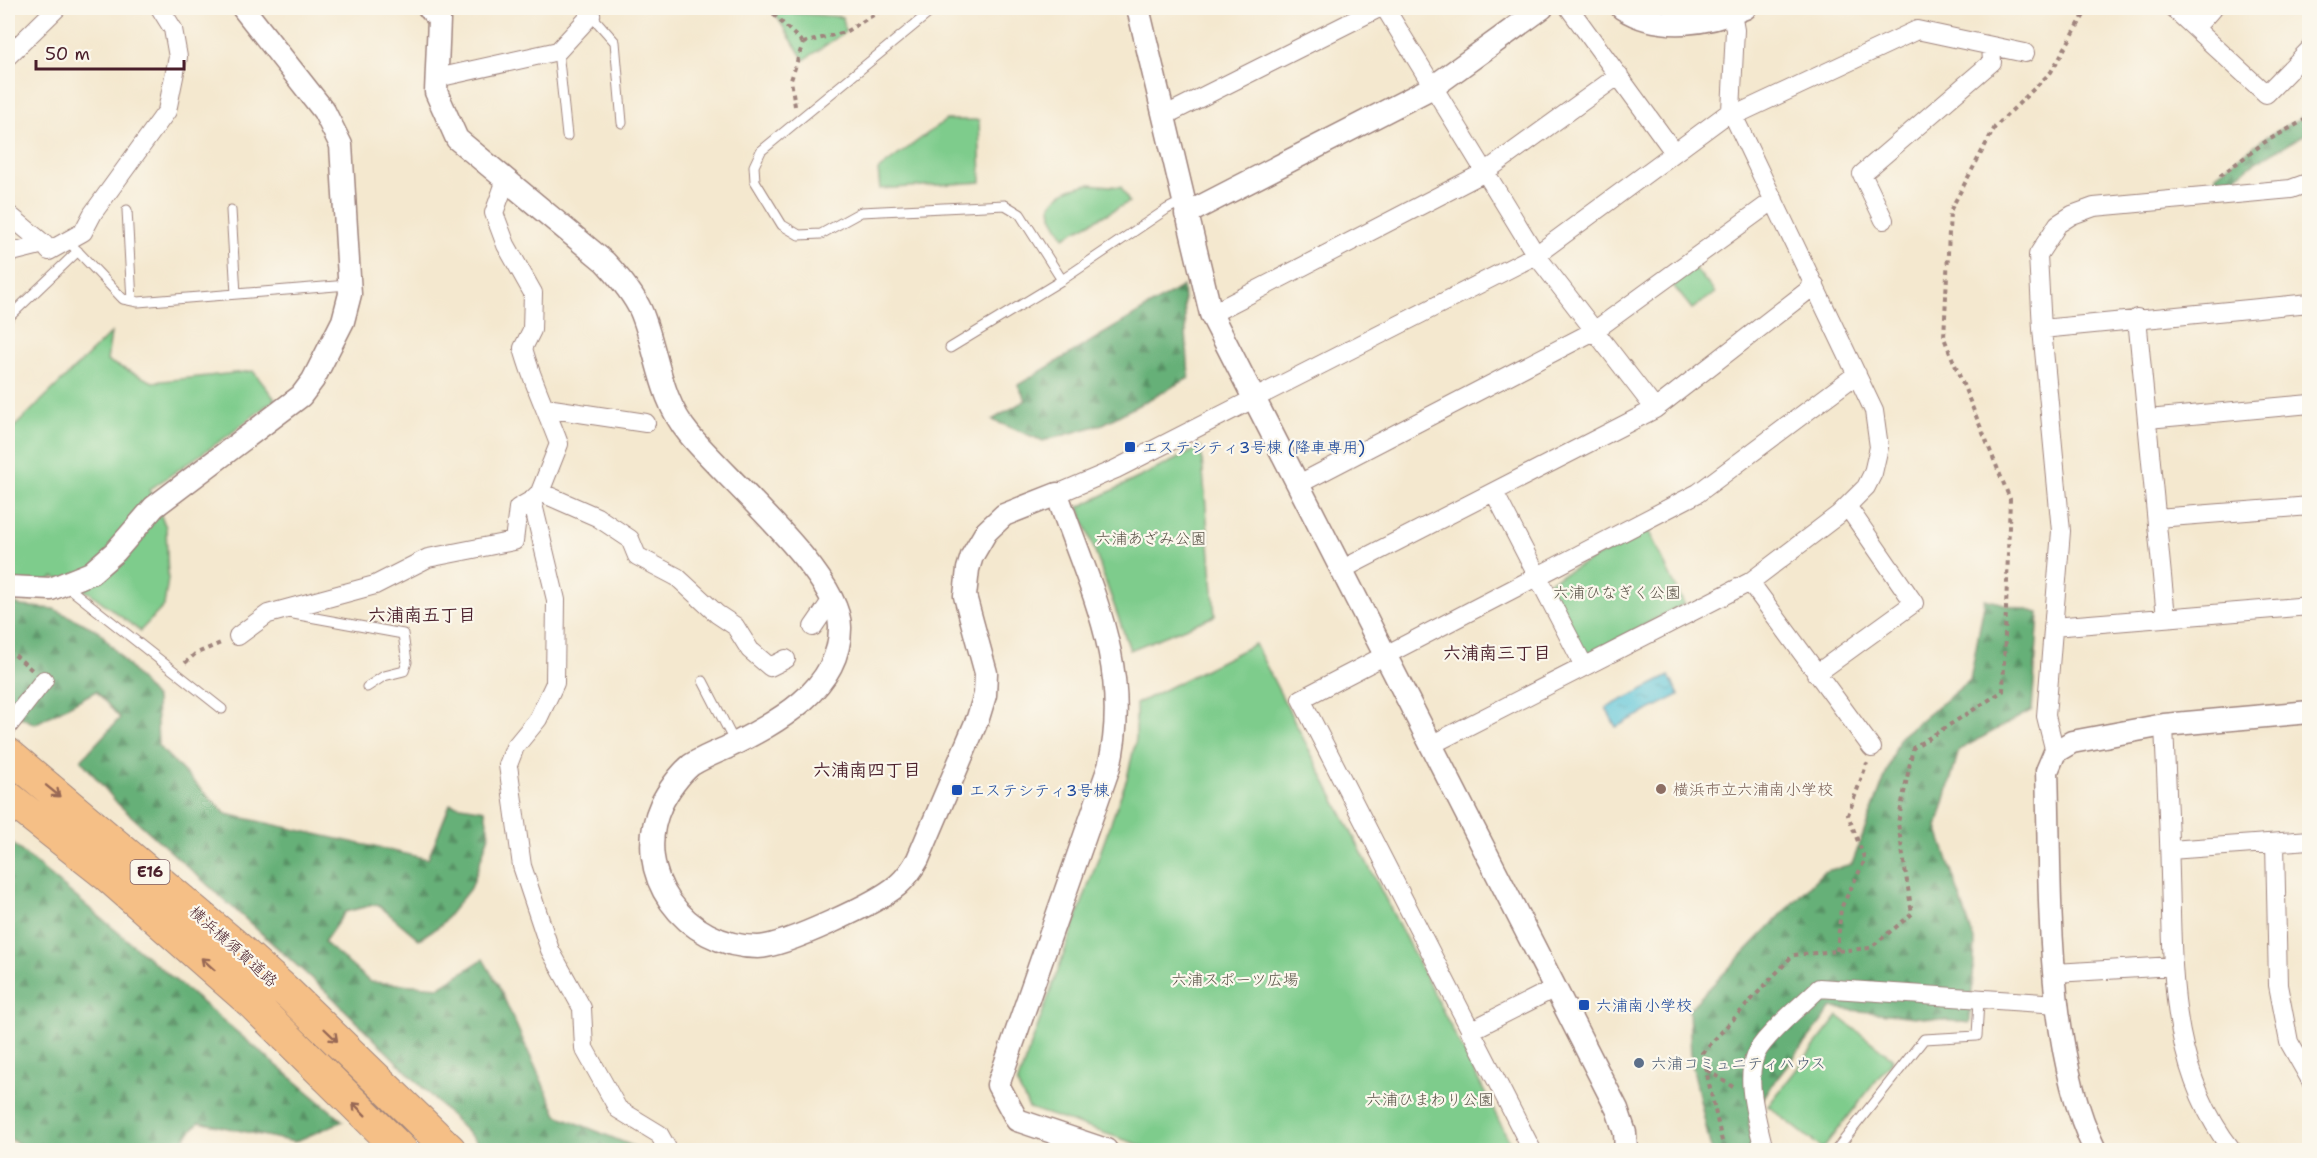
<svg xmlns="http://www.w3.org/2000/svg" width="2317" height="1158" viewBox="0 0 2317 1158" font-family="'Shantell Sans','Klee One',sans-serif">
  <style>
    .forest { fill: url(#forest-firs); stroke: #586852; stroke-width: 1.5 }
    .park { fill: #7ecc8c; stroke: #64765c; stroke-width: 1.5 }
    .water { fill: url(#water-ripples); stroke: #537282; stroke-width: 1.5 }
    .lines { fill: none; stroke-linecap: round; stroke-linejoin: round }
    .service-casing { stroke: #9f847d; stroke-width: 11 }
    .minor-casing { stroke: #9f847d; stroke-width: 20 }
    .tertiary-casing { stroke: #9f847d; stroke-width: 25 }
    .motorway-casing { stroke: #9f847d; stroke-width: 34 }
    .path { stroke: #9f847d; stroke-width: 4; stroke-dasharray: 4.5 4.5; stroke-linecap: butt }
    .service { stroke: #fff; stroke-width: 9 }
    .minor { stroke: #fff; stroke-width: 18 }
    .tertiary { stroke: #fff; stroke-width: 22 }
    .motorway { stroke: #f5bf86; stroke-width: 32 }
    .oneway { stroke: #976754 }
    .transit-dot { fill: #1a4fb4; stroke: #fbf7ec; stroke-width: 2 }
    .education-dot { fill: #8d6e63; stroke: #fbf7ec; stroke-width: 2 }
    .service-dot { fill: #5c6f8a; stroke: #fbf7ec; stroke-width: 2 }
    .labels { text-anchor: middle; stroke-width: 4.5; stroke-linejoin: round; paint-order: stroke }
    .shield { fill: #fbf7ec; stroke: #7f6065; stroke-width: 1.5 }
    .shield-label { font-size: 15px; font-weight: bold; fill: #4a1f2b }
    .transit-label { font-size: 16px; fill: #164399; stroke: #fbf7ec; text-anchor: start }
    .park-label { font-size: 16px; fill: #5a5348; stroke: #fbf7ec }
    .education-label { font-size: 16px; fill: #785e54; stroke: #fbf7ec; text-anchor: start }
    .street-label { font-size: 16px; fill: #4a1f2b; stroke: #fbf7ec }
    .service-label { font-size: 16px; fill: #4e5e75; stroke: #fbf7ec; text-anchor: start }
    .neighbourhood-label { font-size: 18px; font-weight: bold; fill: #4a1f2b; stroke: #fbf7ec }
  </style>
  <defs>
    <pattern id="forest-firs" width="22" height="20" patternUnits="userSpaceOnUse" patternTransform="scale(1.5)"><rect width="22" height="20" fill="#66b078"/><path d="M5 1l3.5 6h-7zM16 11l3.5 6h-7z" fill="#568f63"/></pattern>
    <pattern id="water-ripples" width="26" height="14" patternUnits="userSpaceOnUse" patternTransform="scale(1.5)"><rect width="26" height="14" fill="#5cc5d8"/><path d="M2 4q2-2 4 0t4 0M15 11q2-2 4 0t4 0" fill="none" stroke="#4e9faf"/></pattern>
  </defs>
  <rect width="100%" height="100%" fill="#fbf7ec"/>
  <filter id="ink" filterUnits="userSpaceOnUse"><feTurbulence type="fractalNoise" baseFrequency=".0167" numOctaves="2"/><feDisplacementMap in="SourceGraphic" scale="12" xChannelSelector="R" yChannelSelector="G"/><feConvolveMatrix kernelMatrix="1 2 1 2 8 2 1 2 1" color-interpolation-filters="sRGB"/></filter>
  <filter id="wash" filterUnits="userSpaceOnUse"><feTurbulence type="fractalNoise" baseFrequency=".008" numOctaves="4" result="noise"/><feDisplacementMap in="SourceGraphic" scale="24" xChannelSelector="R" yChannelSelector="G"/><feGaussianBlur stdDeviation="1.35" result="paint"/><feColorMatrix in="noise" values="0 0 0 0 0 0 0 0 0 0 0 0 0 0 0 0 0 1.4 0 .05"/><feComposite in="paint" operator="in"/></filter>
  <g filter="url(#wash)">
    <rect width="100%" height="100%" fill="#f4e8cf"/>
    <path class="forest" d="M2309 113V132L2254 163 2228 183 2216 184V175L2263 139Z
      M1183 286 1189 378 1103 424 1043 441 992 420 1026 400 1018 385Z
      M8 599 21 606 54 609 99 631 156 699 158 746 226 814 428 859 450 804 485 810 489 835 472 886 441 925 419 939 377 904 345 912 324 942 370 982 440 987 483 959 498 985 557 1115 633 1146 636 1150H485L333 998 118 804 81 760 120 718 96 691 35 724 8 711Z
      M1985 599 2039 613 2032 710 1959 750 1937 827 1975 943 1970 1023 1832 1008 1769 1089 1749 1122 1752 1150H1711L1691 1059 1689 1009 1823 872 1852 864 1900 737 1970 680Z
      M8 840 343 1121 294 1142 199 1122 174 1150H30L8 1138Z"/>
    <path class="park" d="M774 12 843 17 845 32 804 60Z
      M946 120H979L981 182 880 189 878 170Z
      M1089 184 1121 187 1129 202 1064 237 1052 216 1051 205C1060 191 1073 187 1089 184Z
      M1694 267 1715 293 1692 309 1671 283Z
      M111 333 107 361 153 382 253 371 275 399 229 435 149 490 166 527 168 579 164 606 140 631 90 593 54 577 38 586 8 581V433Z
      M1201 447 1215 616 1130 650 1079 507Z
      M1648 530 1684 604 1584 657 1544 584Z
      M1255 644 1514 1150H1155L1029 1108 1017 1084 1127 778 1136 739V704Z
      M1838 1016 1893 1059 1823 1149 1768 1106Z"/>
    <path class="water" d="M1669 676 1679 695 1616 727 1606 708Z"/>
  </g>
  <g filter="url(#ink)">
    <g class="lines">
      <defs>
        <path id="service" d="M935 8 761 151 754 166 755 181 782 225 799 235 821 234 861 212 1005 205 1020 214 1062 280
          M591 15 615 42 622 123
          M558 51 567 136
          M127 210 132 301
          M231 210 236 294
          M68 241 123 299 138 302 348 285
          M8 318 78 251
          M950 348 1062 280 1167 209 1183 201
          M65 585 222 709
          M288 613 403 634 407 662 404 671 384 676 367 687
          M703 681 735 743
          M1836 1150 1924 1039 1977 1036 1979 1000"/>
        <path id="minor" d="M1385 8 1536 255 1655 409
          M1569 8 1674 152
          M2173 8 2266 94 2310 49
          M2195 28 2213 8
          M8 56 57 8
          M437 78 558 51 591 15 587 8
          M1164 116 1379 8
          M1733 116 1917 30 2025 53
          M506 180 494 213 506 245 533 293 532 330 523 348C532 382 547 411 559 444L540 492 532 500 556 600 555 683 538 719 515 747 508 765 522 866 550 950 582 1008 584 1048 618 1109 659 1134 668 1150
          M8 214 44 244 49 251 83 232 93 213 167 111 178 57 173 29 160 8
          M1884 220 1862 174 1992 62 1991 46
          M8 253 44 244
          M1211 314 1485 172 1619 75
          M2137 318 2166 617
          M2042 329 2310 303
          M546 408 646 423
          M2148 419 2310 404
          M1297 485 1594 331 1774 200
          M540 492 597 517 630 539 637 556 677 577 717 614 735 626 750 650 770 667 786 659
          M1494 492 1584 666
          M1057 494 1116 469 1536 255 1731 111
          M2157 518 2310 506
          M1341 570 1655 409 1815 285
          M1750 582 1872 748
          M813 627 833 598
          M2053 627 2310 606
          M238 636 268 614 375 585 428 558 514 541 518 508 532 500
          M1816 674 1914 603 1847 506
          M2164 725C2166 775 2169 825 2170 875 2173 972 2169 1069 2232 1150
          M8 726 44 680
          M1431 745 1750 582 1838 515 1866 487 1873 473 1879 447 1874 411 1731 111 1735 30 1731 8
          M2055 752 2046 716 2061 531 2042 329 2038 255 2058 224 2072 215 2094 207 2291 189 2310 182
          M2275 843 2278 985 2289 1042 2310 1079
          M2170 850 2310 840
          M2055 973 2173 966
          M1470 1031 1555 988
          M1532 1150 1301 699 1698 493 1857 374
          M1764 1150C1758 1123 1741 1071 1760 1047 1776 1025 1800 1007 1819 988L2058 1004"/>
        <path id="tertiary" d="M429 8 439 19 436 92 457 139 605 262C618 276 633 293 641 311 658 352 659 398 689 434 724 477 840 575 840 627 841 689 775 724 726 748 714 753 702 758 691 765 680 774 667 792 661 805 630 874 685 947 758 947 785 946 877 903 898 885 907 877 913 868 918 859L978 718 985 695 986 673 965 596 968 569 972 556 986 532 1004 515 1057 494C1089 586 1133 668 1109 767L998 1085 1017 1120 1106 1150
          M1138 8 1211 314 1617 1109 1625 1133 1626 1150
          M1622 8C1659 32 1708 24 1745 8
          M1186 214 1433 87 1542 8
          M8 587 51 589 91 573 115 552 154 507 301 396 313 380 343 321 350 294 341 145 324 111 243 8
          M2095 1150C2044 1045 2051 887 2047 771L2055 752 2072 742 2164 725 2310 712"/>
        <path id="motorway" d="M8 754 231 942 289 994 450 1150
          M8 797 108 876 252 1003 401 1150"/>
      </defs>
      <use href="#service" class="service-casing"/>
      <use href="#minor" class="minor-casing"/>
      <use href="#tertiary" class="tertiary-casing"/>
      <use href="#motorway" class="motorway-casing"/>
      <path class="path" d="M767 8 803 43
        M803 43 845 32 885 8
        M795 106 791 80 803 43
        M2220 176 2265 142 2310 117
        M8 649 32 670
        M185 663 195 654 223 642
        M1837 951 1841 908 1865 860 1848 815 1867 763
        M1707 1070 1733 1087
        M1724 1150 1702 1053 1793 955 1870 948 1912 914 1898 823 1913 748 2003 691 2010 499 1944 338 1950 211 1995 127 2051 72 2088 8"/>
      <use href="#service" class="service"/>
      <use href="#minor" class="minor"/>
      <use href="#tertiary" class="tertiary"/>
      <use href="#motorway" class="motorway"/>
    </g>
    <defs><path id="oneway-shaft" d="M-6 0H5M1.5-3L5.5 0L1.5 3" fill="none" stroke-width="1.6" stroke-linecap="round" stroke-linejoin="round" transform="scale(1.5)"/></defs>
    <g class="oneway">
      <use href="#oneway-shaft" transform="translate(53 791) rotate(39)"/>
      <use href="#oneway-shaft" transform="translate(208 964) rotate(-138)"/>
      <use href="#oneway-shaft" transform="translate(331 1035) rotate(44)"/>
      <use href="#oneway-shaft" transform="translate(359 1109) rotate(-135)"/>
    </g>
  </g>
  <g class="transit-dot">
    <rect x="1124" y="441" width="12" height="12" rx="3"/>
    <rect x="951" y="784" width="12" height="12" rx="3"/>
    <rect x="1578" y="999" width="12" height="12" rx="3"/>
  </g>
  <circle class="education-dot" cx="1661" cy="789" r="6"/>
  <circle class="service-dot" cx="1639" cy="1063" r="6"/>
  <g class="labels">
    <rect class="shield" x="130.5" y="860" width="39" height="24" rx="4.5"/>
    <g class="shield-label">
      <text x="150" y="877">E16</text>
    </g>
    <g class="transit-label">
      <text x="1142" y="453">エステシティ3号棟 (降車専用)</text>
      <text x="969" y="796">エステシティ3号棟</text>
      <text x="1596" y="1011">六浦南小学校</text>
    </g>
    <g class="park-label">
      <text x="1151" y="544">六浦あざみ公園</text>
      <text x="1617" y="598">六浦ひなぎく公園</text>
      <text x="1235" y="985">六浦スポーツ広場</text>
      <text x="1430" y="1105">六浦ひまわり公園</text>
    </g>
    <g class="education-label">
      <text x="1673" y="795">横浜市立六浦南小学校</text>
    </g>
    <g class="street-label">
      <text transform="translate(234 946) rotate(42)" y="6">横浜横須賀道路</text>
    </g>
    <g class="service-label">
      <text x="1651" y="1069">六浦コミュニティハウス</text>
    </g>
    <g class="neighbourhood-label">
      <text x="422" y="621">六浦南五丁目</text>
      <text x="1497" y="659">六浦南三丁目</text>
      <text x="867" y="776">六浦南四丁目</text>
    </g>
  </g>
  <rect width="2317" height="1158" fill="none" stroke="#fbf7ec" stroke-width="30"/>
  <path d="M36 60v9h148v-9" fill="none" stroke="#4a1f2b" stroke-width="3"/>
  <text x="45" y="60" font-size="18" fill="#4a1f2b" stroke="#fbf7ec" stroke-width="4.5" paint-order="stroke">50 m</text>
</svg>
